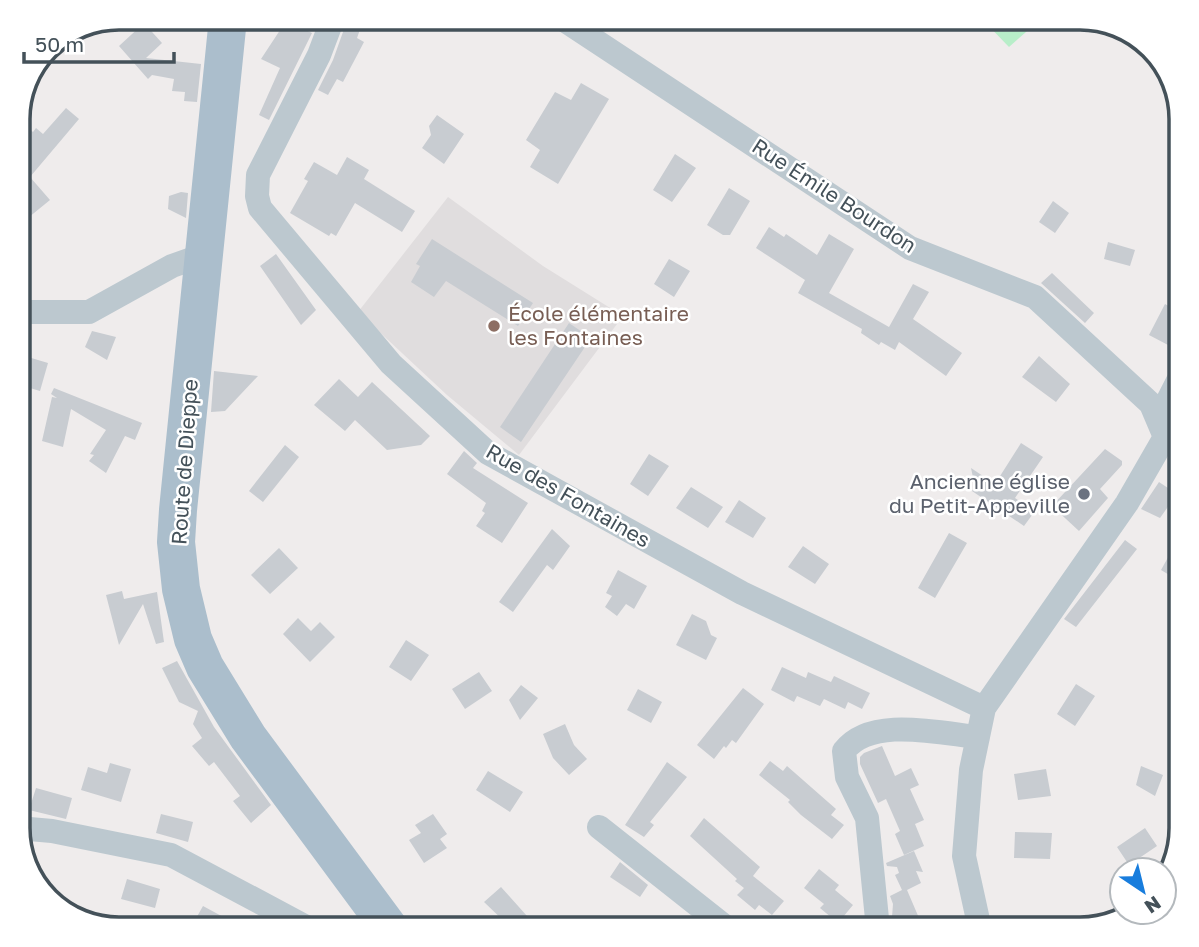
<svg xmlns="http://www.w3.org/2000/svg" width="1199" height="947" viewBox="0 0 1199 947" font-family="'Golos Text',sans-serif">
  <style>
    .education { fill: #e0ddde }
    .green { fill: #b8eec9 }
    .building { fill: #c8ccd1 }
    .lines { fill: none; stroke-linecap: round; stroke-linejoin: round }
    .street { stroke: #bcc8cf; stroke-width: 24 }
    .primary { stroke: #abbecc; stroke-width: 38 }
    .education-dot { fill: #8d6e63; stroke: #fff; stroke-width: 2.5 }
    .worship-dot { fill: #6b7280; stroke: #fff; stroke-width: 2.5 }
    .labels { text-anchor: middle; stroke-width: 5; stroke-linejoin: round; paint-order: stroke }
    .street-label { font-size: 21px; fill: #445159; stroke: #fff }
    .education-label { font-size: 21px; fill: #785e54; stroke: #fff; text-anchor: start }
    .worship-label { font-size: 21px; fill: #5b616d; stroke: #fff; text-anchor: end }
    .rim { fill: none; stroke: #445159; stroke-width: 3.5 }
  </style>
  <rect width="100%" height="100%" fill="#efecec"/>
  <path class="education" d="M448 197 543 266 623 316 519 455 447 395 358 312Z"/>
  <path class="green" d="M981 18H1042L1009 47Z"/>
  <path class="building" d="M348 18H364L357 38 364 42 343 82 337 79 328 95 318 90 333 60Z
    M286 21 312 33 269 120 259 115 280 68 261 59Z
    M144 23 162 43 146 58 201 64 197 102 184 101 185 92 172 91 174 79 152 75 148 79 119 46Z
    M581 83 609 99 558 184 530 167 540 150 526 140 555 92 571 100Z
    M66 108 79 119 30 177 50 200 23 222 18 119 33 132 36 128 43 134Z
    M437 115 464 134 444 164 422 148 431 135 429 126Z
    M675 154 696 168 672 202 653 190Z
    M347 157 369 170 364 179 415 211 402 232 355 203 336 236 331 233 329 236 290 213 308 181 304 179 314 162 337 175Z
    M729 188 750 201 730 235H723L707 225Z
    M181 192 188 193 186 218 168 209 169 196Z
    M1053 201 1069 213 1055 233 1039 222Z
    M769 227 784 237 786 234 817 255 829 234 854 249 829 293 889 327 913 284 929 292 913 319 962 353 946 376 899 342 895 350 881 342 879 345 861 333 862 329 798 293 805 280 756 248Z
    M432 239 533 303 518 326 446 281 434 297 411 282 420 266 416 264Z
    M1108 242 1135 250 1130 266 1104 259Z
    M276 254 316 310 301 325 260 266Z
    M669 259 690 271 674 297 654 284Z
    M1052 273 1094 313 1085 323 1041 283Z
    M1165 304 1181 313 1168 345 1149 335Z
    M569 323 591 338 521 442 500 427Z
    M92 331 116 337 107 360 85 347Z
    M1039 356 1070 384 1056 402 1022 377Z
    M28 357 48 363 40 391 20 385Z
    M214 371 258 376 225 411 211 412Z
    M339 379 358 397 372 382 430 436 421 445 387 450 355 420 345 431 314 405Z
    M54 388 142 423 135 440 125 436 106 473 89 461 94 455 90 454 106 430 71 409 63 447 42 441 52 397 57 398 51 394Z
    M1021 443 1043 457 1015 498 1035 511 1024 526 972 491 975 487 971 468 995 484Z
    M285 445 299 457 263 502 249 491Z
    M1105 449 1122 461V465L1100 489 1108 498 1079 531 1052 506Z
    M464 451 477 463 473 468 528 503 502 543 476 526 485 513 482 511 486 503 447 474Z
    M649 454 669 466 648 496 630 484Z
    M1159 482 1177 494 1160 518 1141 509Z
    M691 487 723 507 708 528 676 508Z
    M739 500 766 518 753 538 725 522Z
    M552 529 570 546 553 570 547 565 513 612 499 602Z
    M949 533 967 543 935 598 918 588Z
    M1125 540 1137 549 1076 627 1064 619Z
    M803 546 829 564 815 584 788 567Z
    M279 548 298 568 270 594 251 575Z
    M1171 552 1181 558V582L1161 570Z
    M618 570 647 586 634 609 626 604 617 616 605 607 612 596 606 593Z
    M122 591 124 599 157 592 164 642 156 644 143 604 119 645 106 595Z
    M692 614 706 621 711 635 717 638 706 660 676 645Z
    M298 618 311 631 320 622 335 637 310 662 283 634Z
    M406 640 429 655 411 681 389 667Z
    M177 661 214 727 271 805 251 823 233 801 240 796 214 762 209 766 192 746 202 738 193 724 198 711 179 702 162 668Z
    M782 667 806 678 808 672 831 682 834 676 870 693 862 709 848 702 845 709 824 699 820 706 797 696 794 702 771 690Z
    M479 672 492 691 465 709 452 689Z
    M1076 684 1095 696 1075 726 1057 714Z
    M521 685 538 698 520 720 509 700Z
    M743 688 764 704 736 743 732 740 726 748 724 746 714 759 697 745Z
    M638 689 662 702 651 723 627 710Z
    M565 724 574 745 587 759 569 775 553 758 543 734Z
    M882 746 895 776 911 768 919 785 910 789 924 820 915 824 924 846 904 855 895 834 900 831 886 799 878 803 860 764V757L864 753Z
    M770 761 783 771 787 766 836 809 831 815 844 825 832 839 801 815 788 802 790 800 759 775Z
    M667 762 687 777 650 822 654 825 644 837 625 825Z
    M110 763 131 769 121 802 81 790 88 767 107 773Z
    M1141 766 1163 775 1155 796 1136 785Z
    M1046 769 1051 796 1018 800 1014 774Z
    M488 771 523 792 510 812 476 790Z
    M36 788 72 798 66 819 29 810Z
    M161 814 193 822 188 842 156 833Z
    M433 814 447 834 440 839 447 848 424 863 409 840 421 833 415 825Z
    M704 818 760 867 753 876 784 901 772 915 759 905 755 910 737 895 744 888 735 881 737 879 690 836Z
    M1145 828 1157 846 1129 865 1117 847Z
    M1015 832 1052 833 1050 859 1014 858Z
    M914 851 923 872 916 871 921 883 907 890 919 918 915 919 920 929H897L892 917 893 904 890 896 902 890 895 875 899 873 897 867 887 866 886 863Z
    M620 862 648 885 640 897 610 877Z
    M819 869 839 885 835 890 853 905 838 923 820 908 824 904 804 888Z
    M127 879 160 889 155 908 121 899Z
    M501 887 527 916 512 929 484 902Z
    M203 906 227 919 220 929H190Z"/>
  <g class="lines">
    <path class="street" d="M333 18 319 55 258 175 257 196 260 208 391 364 488 453 742 593 984 708
      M561 18 910 248 1035 297 1151 404 1165 437 1127 503 984 708 971 770 964 856 980 929
      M18 312H89L172 266 203 255
      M1158 420 1181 375
      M599 827 728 929
      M18 828 52 831 171 855 310 929
      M878 929 867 818 847 777 844 751C870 716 939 733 978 737"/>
    <path class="primary" d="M228 18 178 510 176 542 181 589 193 639 205 667 248 737 390 929"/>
  </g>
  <circle class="education-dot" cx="494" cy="326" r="7"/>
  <circle class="worship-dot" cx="1084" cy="494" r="7"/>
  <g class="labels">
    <g class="street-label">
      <text transform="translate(834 196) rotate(33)" y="7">Rue Émile Bourdon</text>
      <text transform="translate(185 462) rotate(-86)" y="7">Route de Dieppe</text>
      <text transform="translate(568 496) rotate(30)" y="7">Rue des Fontaines</text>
    </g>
    <g class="education-label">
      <text x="508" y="321">École élémentaire<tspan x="508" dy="24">les Fontaines</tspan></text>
    </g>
    <g class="worship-label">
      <text x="1070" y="489">Ancienne église<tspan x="1070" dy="24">du Petit-Appeville</tspan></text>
    </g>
  </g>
  <path d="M0 0H1199V947H0ZM119 30H1080A89 89 0 0 1 1169 119V828A89 89 0 0 1 1080 917H119A89 89 0 0 1 30 828V119A89 89 0 0 1 119 30Z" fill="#fff" fill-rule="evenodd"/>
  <path class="rim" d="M119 30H1080A89 89 0 0 1 1169 119V828A89 89 0 0 1 1080 917H119A89 89 0 0 1 30 828V119A89 89 0 0 1 119 30Z"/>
  <g transform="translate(1143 891) rotate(145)"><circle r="33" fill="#ffffff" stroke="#b4b9bd" stroke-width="2"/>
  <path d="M0-5L12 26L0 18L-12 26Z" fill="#187ddd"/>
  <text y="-10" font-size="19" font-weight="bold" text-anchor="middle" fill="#445159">N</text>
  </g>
  <path d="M24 52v10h150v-10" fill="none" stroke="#445159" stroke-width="3.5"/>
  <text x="35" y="52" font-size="21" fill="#445159" stroke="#ffffff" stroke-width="5" paint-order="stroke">50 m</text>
</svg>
